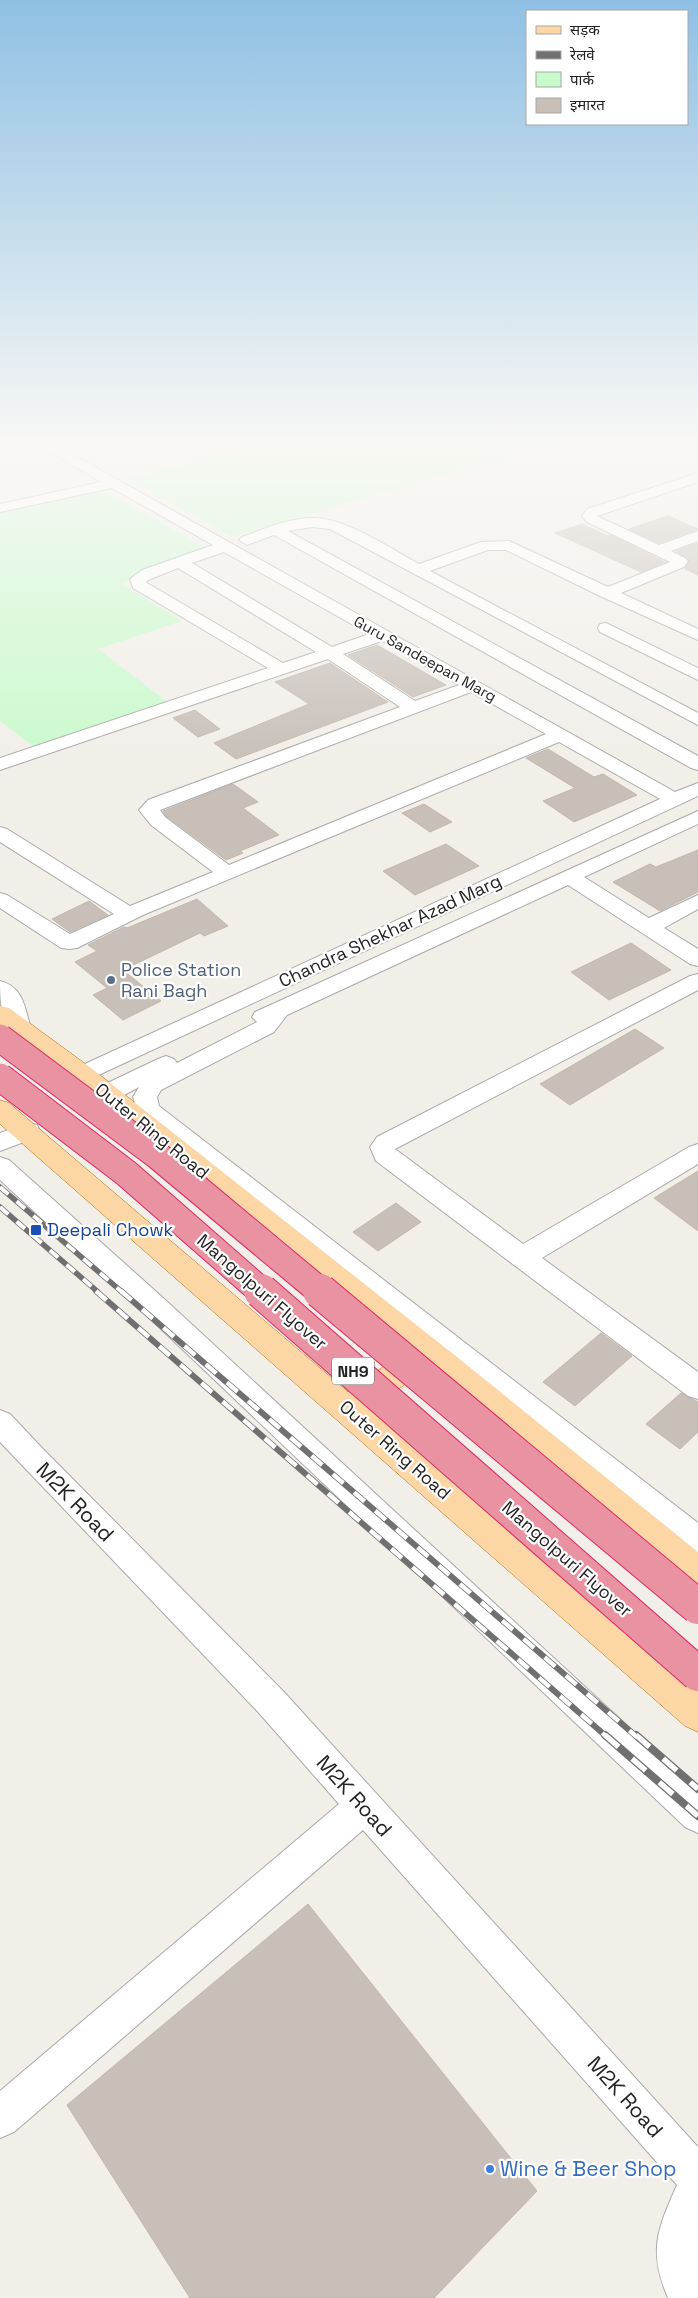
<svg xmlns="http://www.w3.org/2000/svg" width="698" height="2298" viewBox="0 0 698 2298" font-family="'Space Grotesk','Noto Sans Devanagari',sans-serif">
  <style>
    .park { fill: #c8facc }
    .building { fill: #c7bfb8; stroke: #c4b6ab }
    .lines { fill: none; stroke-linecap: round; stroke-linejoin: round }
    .minor-casing { stroke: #a9a9a9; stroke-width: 2 }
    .major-casing { stroke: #a06b00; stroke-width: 1 }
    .minor { fill: #fff; fill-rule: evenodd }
    .major { fill: #fcd6a4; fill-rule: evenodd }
    .rail-far2-casing { stroke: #707070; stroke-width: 5.5 }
    .rail-far1-casing { stroke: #707070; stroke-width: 6 }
    .rail-casing { stroke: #707070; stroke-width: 8 }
    .rail-far2 { stroke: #fff; stroke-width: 4; stroke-dasharray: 11; stroke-linecap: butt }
    .rail-far1 { stroke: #fff; stroke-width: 4.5; stroke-dasharray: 14; stroke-linecap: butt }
    .rail { stroke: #fff; stroke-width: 5.5; stroke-dasharray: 18; stroke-linecap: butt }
    .highway-bridge-far1-casing { stroke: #dc2a67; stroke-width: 29; stroke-linecap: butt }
    .highway-bridge-casing { stroke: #dc2a67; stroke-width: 36; stroke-linecap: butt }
    .highway-bridge-far1 { stroke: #e892a2; stroke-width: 27 }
    .highway-bridge { stroke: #e892a2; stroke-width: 34 }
    .service-dot { fill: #5c6f8a; stroke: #fff; stroke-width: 2 }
    .transit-dot { fill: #1a4fb4; stroke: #fff; stroke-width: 2 }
    .shop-dot { fill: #3f7fe0; stroke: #fff; stroke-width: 2 }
    .labels { text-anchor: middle; stroke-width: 4.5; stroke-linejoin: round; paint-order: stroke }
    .far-street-label { font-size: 15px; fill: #222; stroke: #fff }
    .shield { fill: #fff; stroke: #646464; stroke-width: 1 }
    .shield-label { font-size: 16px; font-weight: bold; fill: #222 }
    .street-label { font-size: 18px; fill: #222; stroke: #fff }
    .service-label { font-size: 18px; fill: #4e5e75; stroke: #fff; text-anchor: start }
    .transit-label { font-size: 18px; fill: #164399; stroke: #fff; text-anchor: start }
    .near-street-label { font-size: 21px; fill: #222; stroke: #fff }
    .near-shop-label { font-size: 21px; fill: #366cbe; stroke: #fff; text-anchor: start }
  </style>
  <rect width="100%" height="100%" fill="#f2efe9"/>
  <path class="park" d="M257 444H549L232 537 129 479Z
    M101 489 216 554 120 583 182 621 98 649 170 704 40 751 0 721V513Z"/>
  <path class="building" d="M668 516 698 529 659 543 629 529Z
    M582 524 607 536 610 535 665 562 641 572 555 533Z
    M698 543V575L685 569 689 560 676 551Z
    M377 645 446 685 413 697 348 655Z
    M330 663 388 702 236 759 214 743 309 704 275 682Z
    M195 710 220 729 198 737 173 718Z
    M548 749 594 777 603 774 637 795 574 822 543 801 575 788 526 758Z
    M233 784 258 802 243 808 279 835 240 851 243 853 226 860 166 816 163 811Z
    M424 804 452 822 430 832 402 813Z
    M446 844 479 866 415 895 383 871Z
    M698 850V892L660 911 613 882 650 864 656 867Z
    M197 899 228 926 204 936 200 933 123 970 161 1001 123 1020 93 995 107 988 75 962 97 951 88 945 124 927 127 928Z
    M89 901 108 915 70 932 52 919Z
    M631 943 671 970 609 1000 571 972Z
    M635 1029 664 1048 570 1105 540 1084Z
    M698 1171V1231L654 1198Z
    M396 1203 421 1222 378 1251 353 1232Z
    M601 1333 632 1356 575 1406 543 1382Z
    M681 1393 698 1402V1432L680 1449 646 1424Z
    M308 1904 537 2191 434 2298H190L67 2105Z"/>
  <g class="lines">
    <defs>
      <path id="minor" d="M38 444H54L675 792 698 783V796L90 1079 82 1082 74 1079 70 1074 74 1069 660 799 559 742 143 915 77 948 69 949 61 948 0 908V893L7 895 70 934 114 914 0 842V827L7 829 130 906 213 872 151 825 139 810 148 800 400 707 328 659 0 770V758L268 668 133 588 130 579 142 570 213 545 112 488 0 512V504L101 482ZM224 552 369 634 332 647 192 563ZM178 568 316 652 283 663 147 583 146 581ZM382 641 459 685 415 701 343 654ZM471 692 546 734 229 865 165 817 160 810Z
        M698 473V482L597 516 659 545 698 531V541L671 551 685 558 688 561 684 567 621 593 698 629V640L600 596 506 550H488L430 571 698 713V725L330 529 312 527 288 531 698 756V770L691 768 274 535 247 545 239 540 242 537C264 529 288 518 313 518 347 518 389 548 419 564L481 542 509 541 608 587 670 562 587 522 582 516 587 509Z
        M606 623 698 668V680L600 632 598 628 600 624Z
        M698 811V824L584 877 649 918 698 895V909L664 928 698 949V966L690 964 568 885 287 1015 274 1032 161 1090 157 1097 159 1106 698 1523V1554L687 1551 139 1116 133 1097 139 1087 115 1100 106 1102 97 1100 94 1094 97 1088 158 1059 166 1056 174 1059 177 1063 257 1022 252 1017 255 1012Z
        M698 974V990L395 1149 523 1244 689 1147 698 1144V1164L542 1258 698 1372V1399L688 1396 376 1161 370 1147 377 1137 690 976Z
        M0 981C24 987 25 1009 31 1029L27 1034 19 1036 11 1034C1 1020 0 998 0 981Z
        M28 1123 37 1125 40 1131 37 1137 0 1151V1133Z
        M0 1157 9 1160 161 1296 698 1791V1833L685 1827 141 1310 0 1180Z
        M0 1410 10 1414 42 1448 283 1691 698 2147V2298H668C648 2251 657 2230 677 2185L363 1830 14 2132 0 2138V2091L339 1804 259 1713 0 1442Z"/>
      <path id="major" d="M0 1006 9 1008 91 1068 462 1361 698 1552V1588L686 1584 427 1368 370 1410 698 1690V1732L685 1726 0 1124V1100L9 1103 348 1392 405 1351 73 1080 0 1026Z"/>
    </defs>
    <use href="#minor" class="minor-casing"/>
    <use href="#major" class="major-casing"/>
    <use href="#minor" class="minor"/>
    <use href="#major" class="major"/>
    <defs>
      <path id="rail-far2" d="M0 1187 122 1292
        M0 1207 98 1292"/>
      <path id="rail-far1" d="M96 1291 607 1737
        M121 1291 637 1737"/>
      <path id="rail" d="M605 1735 698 1816
        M636 1735 698 1789"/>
    </defs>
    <use href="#rail-far2" class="rail-far2-casing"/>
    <use href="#rail-far1" class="rail-far1-casing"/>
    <use href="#rail" class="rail-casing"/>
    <use href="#rail-far2" class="rail-far2"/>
    <use href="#rail-far1" class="rail-far1"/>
    <use href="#rail" class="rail"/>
    <defs>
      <path id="highway-bridge-far1" d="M0 1038 158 1156 321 1292
        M0 1077 126 1173 262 1292"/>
      <path id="highway-bridge" d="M261 1291 698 1674
        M320 1291 698 1607"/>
    </defs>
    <use href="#highway-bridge-far1" class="highway-bridge-far1-casing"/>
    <use href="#highway-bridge" class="highway-bridge-casing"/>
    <use href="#highway-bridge-far1" class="highway-bridge-far1"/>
    <use href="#highway-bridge" class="highway-bridge"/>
  </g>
  <linearGradient id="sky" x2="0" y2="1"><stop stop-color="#8fc0e4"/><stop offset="0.58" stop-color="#f9f8f5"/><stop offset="1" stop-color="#f9f8f5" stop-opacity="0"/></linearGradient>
  <rect width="698" height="765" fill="url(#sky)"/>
  <circle class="service-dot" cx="111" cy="980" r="5"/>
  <rect class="transit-dot" x="30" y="1224" width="12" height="12" rx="2.5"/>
  <circle class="shop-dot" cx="490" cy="2169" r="5"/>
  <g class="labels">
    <g class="far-street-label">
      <text transform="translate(425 659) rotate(29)" y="5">Guru Sandeepan Marg</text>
    </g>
    <rect class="shield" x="332" y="1357.5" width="42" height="27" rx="4"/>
    <g class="shield-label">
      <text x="353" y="1377">NH9</text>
    </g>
    <g class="street-label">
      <text transform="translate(390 931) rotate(-25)" y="6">Chandra Shekhar Azad Marg</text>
      <text transform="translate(152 1131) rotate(39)" y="6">Outer Ring Road</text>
      <text transform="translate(262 1292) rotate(41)" y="6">Mangolpuri Flyover</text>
      <text transform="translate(395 1450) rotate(41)" y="6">Outer Ring Road</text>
      <text transform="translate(567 1559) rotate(41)" y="6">Mangolpuri Flyover</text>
    </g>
    <g class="service-label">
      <text x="121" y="976">Police Station<tspan x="121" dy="21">Rani Bagh</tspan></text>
    </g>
    <g class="transit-label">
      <text x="47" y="1236">Deepali Chowk</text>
    </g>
    <g class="near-street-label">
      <text transform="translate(75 1502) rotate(46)" y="7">M2K Road</text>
      <text transform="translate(354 1796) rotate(48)" y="7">M2K Road</text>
      <text transform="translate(625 2097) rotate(48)" y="7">M2K Road</text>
    </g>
    <g class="near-shop-label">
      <text x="500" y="2176">Wine &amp; Beer Shop</text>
    </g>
  </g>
  <rect x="526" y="10" width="162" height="115" fill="#ffffff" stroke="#a7a7a7"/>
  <rect x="536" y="26" width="25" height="8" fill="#fcd6a4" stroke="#a7a7a7"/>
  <text x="570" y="35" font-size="15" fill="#222222">सड़क</text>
  <rect x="536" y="51" width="25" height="8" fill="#707070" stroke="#a7a7a7"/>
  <text x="570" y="60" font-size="15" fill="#222222">रेलवे</text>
  <rect x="536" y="72" width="25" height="15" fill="#c8facc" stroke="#a7a7a7"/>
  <text x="570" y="85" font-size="15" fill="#222222">पार्क</text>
  <rect x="536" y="98" width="25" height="15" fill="#c7bfb8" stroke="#a7a7a7"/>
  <text x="570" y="110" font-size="15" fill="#222222">इमारत</text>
</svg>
